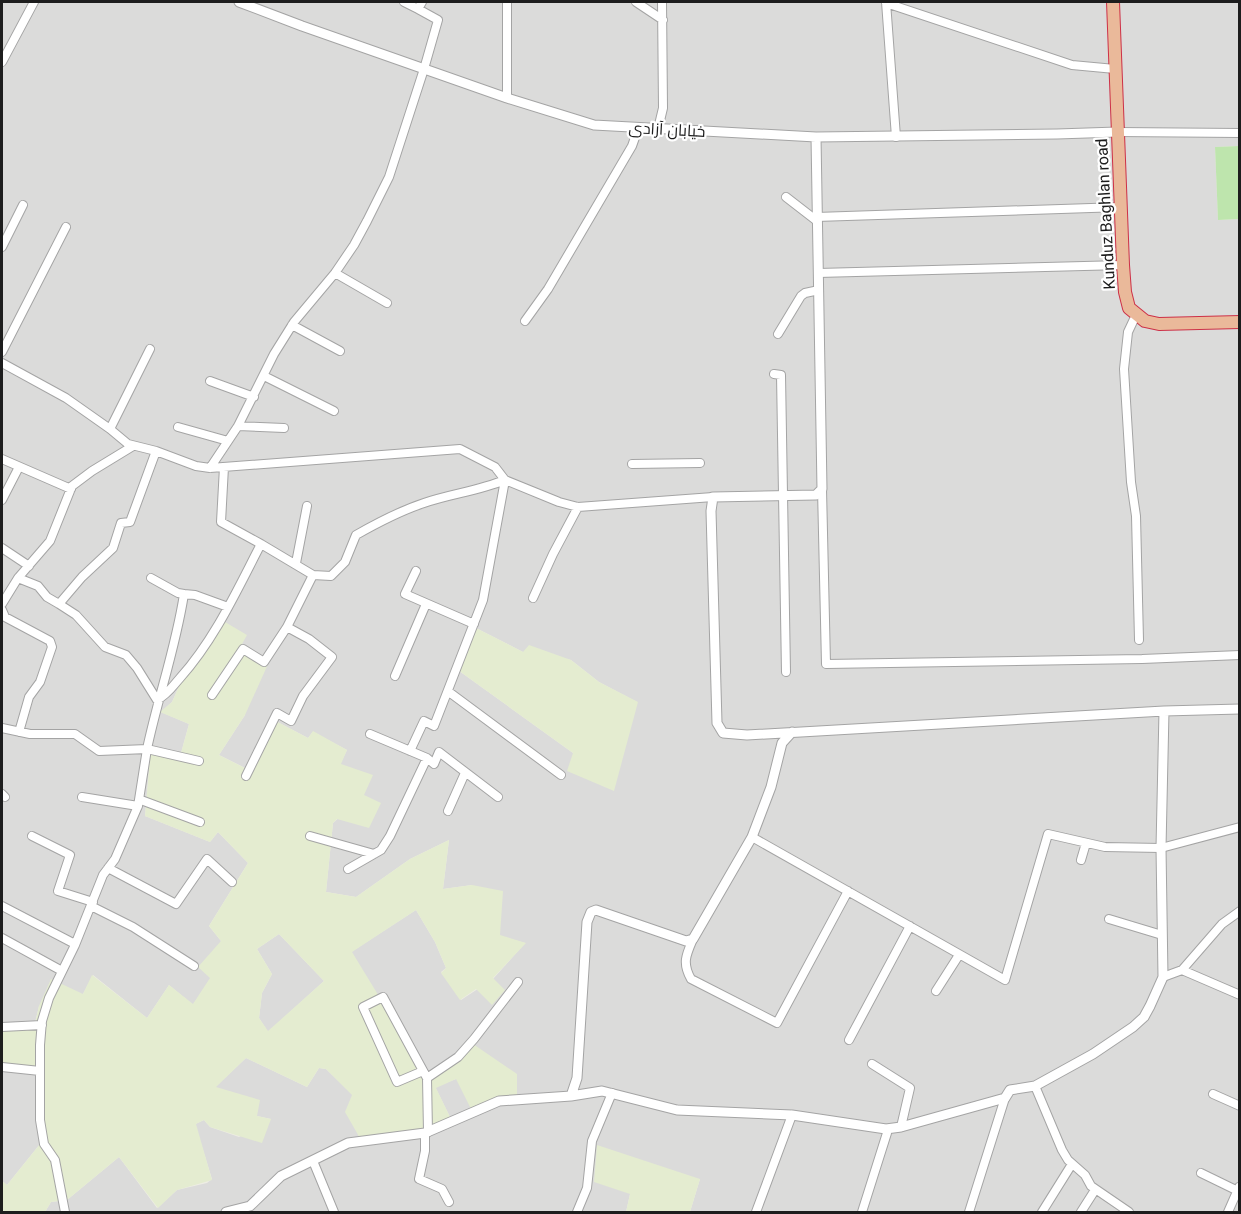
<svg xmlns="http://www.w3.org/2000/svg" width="1241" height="1214" viewBox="0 0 1241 1214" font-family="Roboto,Cairo,sans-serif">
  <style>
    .residential { fill: #dbdbda; fill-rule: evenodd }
    .farmland { fill: #e4ecd0; fill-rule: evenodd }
    .grass { fill: #bee5ad }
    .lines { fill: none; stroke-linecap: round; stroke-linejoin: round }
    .minor-casing { stroke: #a4a4a4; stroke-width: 10 }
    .tertiary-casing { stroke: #a4a4a4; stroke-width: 11 }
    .trunk-casing { stroke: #cd3047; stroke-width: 14 }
    .minor { stroke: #fff; stroke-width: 8 }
    .tertiary { stroke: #fff; stroke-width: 9 }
    .trunk { stroke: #eab99a; stroke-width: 12 }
    .labels { text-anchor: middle; stroke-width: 4.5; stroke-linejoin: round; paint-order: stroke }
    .street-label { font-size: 16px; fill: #1d1d1d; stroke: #fff }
  </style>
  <rect width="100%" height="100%" fill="#eeede4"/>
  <path class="residential" d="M2 2H1239V146L1215 147 1218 220 1240 219 1239 1212H690L700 1179 630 1194 626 1212H45L51 1202 67 1200 119 1157 157 1208 177 1190 207 1183 212 1179 195 1124 204 1120 210 1127 239 1137 271 1119 257 1116 215 1087 246 1058 307 1087 319 1068 326 1069 353 1095 451 1119 435 1087 456 1079 517 1074 423 1075 351 952 416 910 435 942 446 968 441 972 461 1000 493 979 525 943 500 936 472 885 443 889 449 840 410 859 356 897 326 892 333 823 364 796 340 764 347 750 313 732 308 738 270 718 245 768 219 755 245 715 199 662 180 684 172 702 161 712 189 724 181 753 151 746 145 816 210 842 218 832 248 863 209 926 221 941 211 978 193 1005 169 985 147 1018 93 975 83 994 39 1006 35 1023 2 1024ZM472 626 523 652 571 660 599 682 637 702 573 753 455 668Z
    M279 934 324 981 268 1032 259 1018 262 993 272 974 257 949Z
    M2 1064 36 1068V1120L40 1144 7 1185 2 1181Z"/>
  <path class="farmland" d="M225 622 247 635 242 644 269 662 245 715 219 755 245 768 270 718 308 738 313 731 347 750 341 764 373 775 364 795 381 803 369 828 337 819 333 823 326 892 356 897 410 859 449 840 443 889 472 885 503 891 500 935 526 943 493 978 505 990 492 1005 476 989 460 1000 441 973 446 968 435 942 416 910 352 952 380 998H388L423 1075 473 1044 517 1074V1098L472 1111 456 1079 436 1088 451 1119 430 1129 361 1140 345 1112 352 1095 326 1069 319 1068 307 1087 246 1058 216 1087 260 1100 257 1116 271 1119 262 1143 210 1127 204 1120 196 1124 212 1180 177 1190 158 1208 119 1157 67 1200 51 1202 45 1212H2V1181L7 1185 40 1144 36 1120V1068L2 1064V1024L35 1023 39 1006 51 979 83 994 92 975 147 1018 169 985 193 1004 210 978 198 967 221 941 209 926 248 863 218 832 210 842 145 816 151 746 181 753 189 724 160 712 172 702 180 684 199 662ZM279 934 324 981 268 1031 259 1018 262 993 272 974 257 949Z
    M472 626 523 652 529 645 571 660 599 682 638 702 614 791 567 771 573 753 455 668Z
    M597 1145 700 1179 690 1212H626L630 1194 594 1182Z"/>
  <path class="grass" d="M1239 146V219L1218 220 1215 147Z"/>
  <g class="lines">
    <defs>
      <path id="minor" d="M404 2 418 9
        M636 2 663 20
        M886 2 896 137
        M886 3 1072 65 1115 69
        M2 62 34 2
        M507 98V2
        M658 129 663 108 662 2
        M1117 132 1240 133
        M786 197 817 221
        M816 217 1121 207
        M2 247 23 205
        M335 273 387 303
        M818 273 1123 265
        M1136 315 1128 332 1124 369 1131 482 1136 516 1139 640
        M525 321 548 289 632 146 638 129
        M292 325 340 351
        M778 334 801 296 805 293 819 290
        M2 352 66 227
        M2 363 66 398 110 429 128 444 156 451 196 466 210 468 460 449 495 467 505 480 559 502 578 507 713 497
        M774 374 781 375 786 672
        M264 376 334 411
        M210 381 254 397
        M238 426 284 428
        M178 427 228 441
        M110 429 150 349
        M156 451 130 522 121 523 113 548 82 577 59 604 76 615 105 647 126 655 137 668 157 700C168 694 172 687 180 678 215 639 237 590 261 544L313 575
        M2 459 71 489
        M632 464 700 463
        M224 467 221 522 261 544
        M210 468 238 426 274 354 294 322 335 273 354 245 367 221 389 177 424 69 438 20 418 9 422 2
        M822 489 826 664 1142 659 1240 655
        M2 500 19 467
        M2 548 29 566
        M296 563 307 506
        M416 571 405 594 474 624
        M18 578 38 586 47 597 59 604
        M151 578 178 593 184 594
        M533 598 553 554 578 507
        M2 604 18 578 50 541 72 486 92 471 133 446
        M2 610 5 617 50 641 52 647 40 682 29 697 19 732
        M395 676 426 604
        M449 692 561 775
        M212 695 243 649 264 662 287 627
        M2 728 30 734H75L99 751 147 749 138 806 115 859 103 875 75 945 49 998 42 1021 40 1045V1120L44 1144 55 1160 65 1212
        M370 734 427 758 434 764 439 752 498 797
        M410 751 424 721 434 726 483 600 505 480
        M199 761 147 749C158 697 176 647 184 594L195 595 228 607
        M246 776 277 713 291 721 303 696 332 657 309 639 287 627 313 575 331 576 345 562 356 535C377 523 400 511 424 503 450 494 478 491 505 480
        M2 794 5 797
        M82 797 138 806
        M141 800 200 822
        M448 811 465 773
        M32 836 70 855 58 891 93 902
        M310 836 374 854
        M752 837 1005 980 1048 834 1105 847 1161 848 1240 827
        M1081 860 1086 843
        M108 868 176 904 207 859 232 882
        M348 869 381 850 390 836 427 758
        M2 906 75 944
        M91 906 133 927 194 966
        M1109 919 1162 935
        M2 938 62 971
        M693 939C686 955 682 963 691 979L777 1023 848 891
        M1182 970 1240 995
        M1163 977 1182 970 1222 924 1240 911
        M936 991 959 955
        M2 1027 42 1025
        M849 1040 910 926
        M872 1064 910 1088 901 1127
        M2 1067 40 1071
        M423 1071 397 1082 363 1007 383 997 427 1078
        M1035 1086 1062 1150 1068 1160 1085 1175 1091 1186 1129 1212
        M1213 1094 1240 1106
        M428 1132 427 1078 458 1057 474 1039 518 982
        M425 1133V1151L419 1179 442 1189 449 1202
        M313 1161 334 1212
        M1201 1173 1238 1191
        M577 1212 587 1188 592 1141 612 1093
        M756 1212 792 1115
        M862 1212 887 1133 886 1129
        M969 1212 1005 1098
        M1042 1212 1072 1164
        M1081 1212 1095 1190
        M1228 1212 1239 1187"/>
      <path id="tertiary" d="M239 2 302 26 507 98 594 125 816 137 1057 134 1117 132
        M816 137 822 489 816 495 713 497 711 511 717 723 723 733 747 735 1164 711 1240 709
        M571 1096 577 1078 587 922 591 912 596 910 686 941 693 939 752 837 771 787 782 743 792 732
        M226 1212 250 1206 281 1176 348 1143 425 1133 499 1101 571 1096 602 1091 677 1110 792 1115 886 1129 901 1127 1005 1098 1010 1090 1035 1086 1093 1054 1133 1027 1144 1017 1150 1006 1163 977 1161 848 1164 711"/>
      <path id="trunk" d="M1113 2 1123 265 1125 292 1129 308 1145 321 1159 324 1240 322"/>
    </defs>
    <use href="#minor" class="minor-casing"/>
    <use href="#tertiary" class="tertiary-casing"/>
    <use href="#trunk" class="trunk-casing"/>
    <use href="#minor" class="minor"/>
    <use href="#tertiary" class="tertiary"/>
    <use href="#trunk" class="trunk"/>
  </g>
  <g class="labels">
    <g class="street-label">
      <text transform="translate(667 129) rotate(3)" y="6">خیابان آزادی</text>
      <text transform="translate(1105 214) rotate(-93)" y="6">Kunduz Baghlan road</text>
    </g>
  </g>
  <rect width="1241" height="1214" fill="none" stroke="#1d1d1d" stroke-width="6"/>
</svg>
